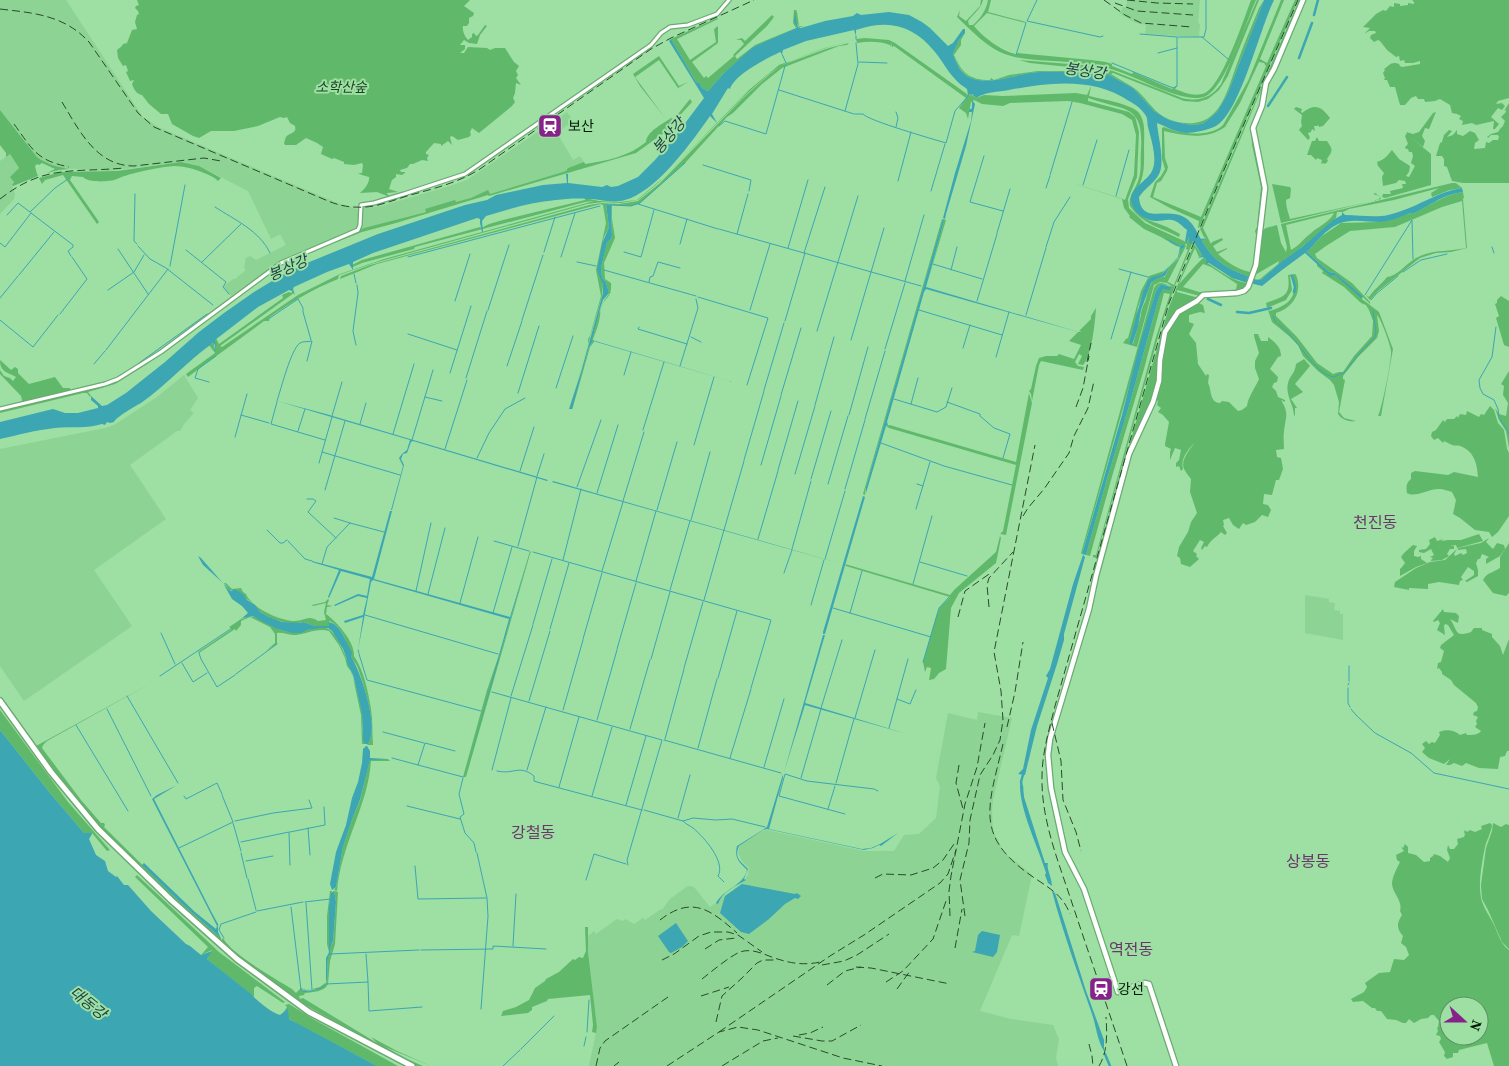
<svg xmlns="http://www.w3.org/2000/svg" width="1509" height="1066" viewBox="0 0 1509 1066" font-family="'Source Serif 4','Noto Sans KR',serif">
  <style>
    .built { fill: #8dd394 }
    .green { fill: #60b96b; fill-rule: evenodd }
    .water { fill: #3ca6b3 }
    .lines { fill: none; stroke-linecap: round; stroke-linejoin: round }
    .stream { stroke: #3ca6b3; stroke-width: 1 }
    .canal { stroke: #3ca6b3; stroke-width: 2.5 }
    .secondary-casing { stroke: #6baa72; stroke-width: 5.5 }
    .primary-casing { stroke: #6baa72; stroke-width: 7 }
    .trunk-casing { stroke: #6baa72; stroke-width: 8 }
    .secondary { stroke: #fff; stroke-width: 3 }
    .primary { stroke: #fff; stroke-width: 4.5 }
    .trunk { stroke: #fff; stroke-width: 5 }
    .rail { stroke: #294b2d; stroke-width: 1; stroke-dasharray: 8 4; stroke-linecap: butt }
    .labels { text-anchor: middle; stroke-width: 4; stroke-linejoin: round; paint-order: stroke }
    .park-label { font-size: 14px; font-style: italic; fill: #1c4622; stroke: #9edfa3 }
    .poi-label { font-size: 14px; fill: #011905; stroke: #9edfa3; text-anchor: start }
    .water-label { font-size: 15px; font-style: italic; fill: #1c3c40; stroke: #9edfa3 }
    .quarter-label { font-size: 16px; fill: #683769; stroke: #9edfa3 }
  </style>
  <rect width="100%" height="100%" fill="#9edfa3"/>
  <path class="built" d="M0 0H66L142 116 158 127 335 202 357 209 382 206 456 184 467 180 567 112 573 121 557 133 573 160 580 156 584 162 568 168 566 171 490 194 351 232 294 254 277 263 231 296 223 287 233 279H235L246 270 244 268 246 258 250 256 256 260 286 245 280 234 271 239 248 191 199 166 181 162 108 171 60 168 42 161 37 157 0 110Z
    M1127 0H1200L1198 23 1200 24 1199 37 1145 34 1146 25 1136 23 1120 14 1123 7H1126Z
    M10 154 19 168 12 185 15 194 14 199 0 214V161Z
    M184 375 198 398 190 410 194 413 184 424 180 431H177L130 465 166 519 94 570 132 626 24 701 0 666V449L105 428 114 425 157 397Z
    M1305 595 1329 599V602L1335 603 1334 610 1340 611V614H1343V640L1305 633Z
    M978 712 1012 718 993 800 992 812 993 831 1004 852 1032 875 1019 936 1012 935 980 1011 1011 1019 1053 1025 1059 1039 1056 1058 1058 1066H589L597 1027 588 952V936L594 931 596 934 617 919 623 921 625 919 634 924 643 918 645 920 661 909 662 910 670 899 688 886 694 887 710 907 744 881 748 875 749 868 742 861 738 853 740 845 762 831 767 830 864 851H894L904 835 919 834 936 818 940 786 936 778 948 713 977 720Z"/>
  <path class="green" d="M137 0H470L464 6 474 13 473 16 469 18V23L467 26H463C462 31 465 37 468 40L472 37V34L474 33 476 36 478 35 485 25 487 26 480 35 477 44 469 43 464 40 460 45H465V49L460 53H464L468 47 487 48 490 50 495 48H505L514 62 519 66 516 71 518 75 516 78 521 85 516 83 515 93 513 98 515 102 512 106 479 133 472 128 470 132 471 135 469 137 458 140 452 136 450 137 452 145 448 141 441 146V144L434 143 426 152V154L429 155 427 158 428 161 422 160 413 164H410L407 168 400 170 401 172H405V173L402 175 396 174V177L392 180 389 189 398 192 387 193V194L390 196V197L377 192 360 193 361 192C365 189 370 182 369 177L362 175 358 173H362L363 165 362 163 354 165 344 164V162L334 158 332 159 321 154 323 147 317 143 306 138 296 145H285L284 143C285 141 285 139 286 137 290 132 297 134 295 126L290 123 287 117 284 118 280 117 258 126 234 131H211L199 138 193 136 172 124 168 114H161L149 104 142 95C136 94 134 89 132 84L134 80 130 81 126 72 128 71 126 65 123 66 118 58 117 50 122 46 123 44 127 43 132 30 137 29 135 22 137 15 139 14 138 11 135 8 136 6 139 5Z
    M981 0H983C981 9 973 14 968 21L969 25H973C981 18 986 10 988 0H991L988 12 1026 22V23L987 13 974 26C984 38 1000 50 1015 54V55L1017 53 1091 60 1106 62 1112 64V66L1132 74 1133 72 1172 89 1178 85 1175 89C1185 93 1195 97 1205 93 1222 85 1244 19 1251 0H1256C1246 22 1226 86 1206 96 1186 106 1138 77 1117 71 1096 64 1075 62 1053 61 1038 60 1022 60 1008 55 988 49 972 31 957 17L960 10 959 16 966 21 980 6Z
    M1257 0H1259L1228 76 1219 90 1208 99 1198 102 1184 101 1113 73 1111 74C1118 79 1127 83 1134 88 1145 96 1152 110 1164 117 1174 122 1183 124 1194 123 1223 120 1229 84 1238 61 1244 43 1252 26 1259 8L1264 0 1227 95 1217 112 1204 123 1196 125 1185 124 1169 120 1154 111 1133 88 1107 74V71L1106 74 1100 75C1080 73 1059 71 1039 72 1018 73 990 86 971 78 961 74 956 62 953 54L959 40 965 33 961 40V45L954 55C962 73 969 80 990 80L991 78 994 80 1009 75 1038 71H1062L1105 73V71L1099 70 1030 63 1019 60 1082 65 1113 71 1182 98C1199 102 1211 98 1221 84Z
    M1281 0H1284L1260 59 1267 63 1295 0H1298L1199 228H1198L1199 221 1170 208 1150 197 1155 182 1161 176 1165 169 1162 159V128L1164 127C1180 134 1209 138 1223 125L1248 81ZM1259 62 1264 63 1266 66 1201 217 1153 197 1157 183 1161 181 1167 171 1168 167 1165 158 1164 131C1184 136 1207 140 1225 127L1240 103Z
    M1299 0H1302L1275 64 1266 79 1261 106 1253 122 1264 184 1256 259 1251 272C1255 259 1259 243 1255 231L1257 227 1261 187 1252 145 1251 126 1259 109 1261 90 1203 228 1211 244 1212 242 1222 238 1223 240 1213 246 1217 252 1227 248V249L1218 254C1228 263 1237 269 1250 272V277C1228 269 1214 262 1202 241L1206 238 1204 237 1200 229Z
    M1412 0H1509V98L1498 101 1496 104 1502 103 1505 106 1502 110 1498 108 1491 117 1499 124 1495 129H1493L1494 121 1476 125 1472 123 1462 125 1463 121 1459 119 1461 116 1457 114 1452 113 1450 105 1440 99 1435 101 1425 102 1424 99H1418L1416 96 1411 98 1405 105H1400L1395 87H1390L1387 80H1384L1385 78 1383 73 1385 70 1384 69C1390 65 1391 61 1399 64L1400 66 1402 67 1420 64V61L1413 63H1405L1404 60 1400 61 1399 56 1396 57 1387 50 1380 41 1378 40 1374 42 1370 38 1371 35 1376 33 1375 31H1369L1364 34 1370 28 1363 27 1376 14 1383 10 1386 11 1390 6 1394 7V3L1400 4V6L1408 5V3L1414 4V2Z
    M794 10H796L797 12 799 26 805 27H799L795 20 797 27 796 29 753 47 750 51 724 73 708 91 702 88 700 83 696 82 671 39 717 18 718 19 677 39 690 60 716 42 714 29 718 26V43L692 62 704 78 706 76 708 78 734 56 733 55 744 44 741 40H736L742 38 745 41 772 15 774 17 767 26 735 56 737 59 755 45 796 28 793 23Z
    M865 38 889 40 895 43 967 94 969 96 971 94 976 98 984 95 1003 96 1076 93 1087 95 1091 86 1089 96C1101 99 1132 104 1139 113 1146 122 1144 136 1144 147 1144 157 1145 171 1141 181 1138 191 1126 196 1134 208 1142 220 1155 222 1167 227 1171 229 1176 232 1180 234L1179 237C1160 227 1143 225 1130 206 1128 196 1135 190 1138 181 1142 172 1140 160 1141 150 1144 103 1124 111 1088 98V101L1129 112 1135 117 1136 120 1139 132 1137 177 1128 199 1129 208 1145 223 1184 241 1185 242H1187L1189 237 1192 243V241L1202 255 1199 257 1195 248 1179 284 1196 265 1204 257 1206 259 1207 263C1212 265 1216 269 1221 272 1229 277 1238 282 1248 283L1246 289 1234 292 1236 290 1237 284 1211 267 1203 264 1183 287 1199 292 1208 293 1200 296 1177 290V292L1199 298 1188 304 1166 329 1159 374 1154 395 1137 432 1099 559 1097 558 1169 307 1194 244H1192L1174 288 1162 323 1096 558 1093 557V555H1096L1156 337 1170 294 1164 293 1144 369 1111 480 1090 556 1086 555 1107 479 1129 406 1159 297 1162 290 1165 288 1170 289V286L1161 284 1156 291 1082 554 1081 553 1154 288C1158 279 1166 284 1173 287L1167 283 1168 282 1174 285 1188 250 1186 249 1187 244H1185L1186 246 1167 283 1160 282 1154 285 1137 347 1123 343 1126 339 1128 338 1141 291 1149 276 1164 271 1170 265 1162 274 1149 279 1146 285 1138 307 1137 316 1129 343 1133 344 1141 315C1141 309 1144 305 1146 299 1149 288 1151 276 1165 277L1170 266 1179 258 1180 250 1185 247 1183 245 1181 246 1167 240 1171 243 1180 247 1176 246 1161 237 1144 229 1129 217 1130 216 1124 208 1122 199 1063 180 1120 198 1125 200 1134 175 1136 135 1132 120 1122 114 1080 103 1068 101 1010 103 1003 106 982 104 974 100 971 102 968 119 966 113 959 108 966 98 894 46 892 47 891 43V47L890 45C880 41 868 41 857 43L856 39Z
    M856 39 829 47 790 61 782 65 769 74 743 97 659 182 638 200 621 203 603 202 587 204 374 263 339 275 338 279C313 289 291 302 270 317L269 321H264C239 340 213 358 188 377L186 374 215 353 209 345 214 343V351L216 346 214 341 216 338 219 344 283 298 282 295 289 292 291 293 293 291 294 293 220 346 222 347 298 295 340 274 384 259 594 201 585 202 415 247 414 249 362 263 353 267 352 265 362 260 480 227 481 228 489 224 503 220 585 200V198L599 201 620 202 637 200 663 178 749 90 779 65 825 48Z
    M849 43 847 45 839 46 782 68 762 84 733 113 727 117 686 162 640 203 631 206 612 205V219L615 238 604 263 605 279 611 283C612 299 606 295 601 308 599 314 601 309 600 316 599 324 596 331 593 339L594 342 590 347 572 410V406L589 347 593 341 592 339C597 324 598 306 609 294L606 282 602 278 601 268 607 243 611 239 612 236 611 205 606 204 609 227 604 237 598 269 603 285 602 296 571 403 588 344V339L590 336 601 296 596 270 606 223 603 205 601 204 593 206 377 264 340 279 341 276 370 265 589 205 602 203 619 204 638 201 660 183 743 98 770 74 782 65 790 62 829 48Z
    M659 56 679 86 688 82 678 88 659 60 635 77 665 118 640 86 633 74Z
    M690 99 692 102 665 132 636 153 489 196 488 195 396 223 362 232 334 243 364 228 426 212 425 209 455 200 456 202 471 198 488 190 490 194 566 171 568 168 584 162 585 164C606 161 630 156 646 142 647 131 663 124 671 118L674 119Z
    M1509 103V183H1463L1452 181 1447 167 1444 166V159L1442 156H1436L1440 143 1442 142 1444 135 1449 130 1452 131 1447 137 1453 135 1457 130V134L1463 136 1470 131 1475 133 1479 140 1475 143 1474 149 1485 148 1486 142 1489 143 1493 140H1498L1499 137 1498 135H1491L1488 138 1487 137 1491 134 1498 132 1500 129 1503 126 1505 121 1501 117 1506 112V110L1504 111Z
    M1296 107 1302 109 1301 112 1302 113C1315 103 1321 106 1330 118L1323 126 1319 127 1318 125 1317 126H1314L1315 131 1312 129 1311 132 1308 133 1310 138 1308 140 1299 130 1302 126 1301 122 1302 115 1294 109Z
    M0 110 37 157C46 164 58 167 69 169L59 170 47 173 55 169 42 163 39 165 37 164 34 167 35 166 37 174 38 176 13 186 12 185 14 182 10 177 19 168 10 154 6 157V153L0 145Z
    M1436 112 1429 129 1425 128 1422 136 1425 141 1423 147 1408 135 1431 154V185L1385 198 1373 194 1376 193 1377 195 1382 197 1383 194H1391L1390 191 1403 188 1402 184H1406L1405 181 1399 180 1396 183 1383 186 1382 177 1384 173 1378 166 1377 162C1384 160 1388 155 1392 150L1399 159 1410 166 1409 172 1406 176 1409 177 1415 166 1411 163 1413 156 1412 152H1409L1408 149H1406L1405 147 1408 144 1405 136 1407 133 1406 132 1413 134 1419 132 1433 113Z
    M1317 137 1319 141H1327C1333 150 1333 150 1327 159L1328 161 1325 164 1323 163 1321 164 1322 160 1317 158 1316 160 1311 155H1307L1312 141H1315Z
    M181 162 199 166 221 178 218 181C214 177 209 175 204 173 195 169 184 166 174 166 161 167 147 170 135 173 127 175 124 176 117 179 110 182 88 183 83 177L72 176 70 180 97 219 99 222 97 224 63 175 45 180 42 184 39 178 61 172 117 171Z
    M1452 183H1456L1462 188 1450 190 1432 197 1431 193 1439 188 1394 200 1349 209 1343 212H1337L1336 218 1302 247 1280 263 1261 280 1254 279H1260L1278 264 1279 261 1255 275 1252 278 1261 231 1266 228 1277 225 1281 243 1286 252 1287 247 1281 224ZM1334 213C1330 222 1317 227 1310 234 1303 239 1299 246 1291 250L1286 225Z
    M1272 184 1290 187 1291 189 1290 198 1286 200C1286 207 1288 212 1290 219L1373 201 1379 199 1380 197 1381 199 1281 223Z
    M1463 192 1464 198 1462 199H1463L1467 248 1451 252 1436 253 1420 258 1378 291 1370 300 1366 295 1369 297C1374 289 1382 284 1387 277 1397 276 1404 266 1413 260 1429 249 1448 252 1466 248L1462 201 1442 207 1395 227 1350 231 1326 246 1315 254 1317 258 1352 283 1370 302V304L1363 297 1362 299 1379 312 1393 349 1381 416H1378C1382 408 1392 359 1391 351 1390 343 1381 319 1377 315L1379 331 1377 338 1358 357 1343 376V379L1345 380 1339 412 1344 418 1356 421C1349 422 1342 420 1338 414L1339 402 1334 385 1330 380 1318 371 1303 356 1298 345 1289 336 1272 322 1268 310 1270 311C1287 305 1298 299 1293 278L1290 276 1292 290 1286 300 1267 308 1266 303C1283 296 1291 297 1288 275L1295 274 1296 275C1303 292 1293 308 1276 313V316L1297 337 1317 363 1333 374 1339 372H1343L1354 356 1372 336 1373 321 1369 310 1366 305 1361 303 1344 287 1322 273 1323 271 1317 266V263L1329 274 1335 275 1361 296 1340 277 1335 273 1329 272 1307 252 1322 236 1341 223 1379 222 1389 220 1410 213 1412 214C1429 206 1443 195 1463 192Z
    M942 219 946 220 926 287 944 221 943 220 866 487 865 495 863 494Z
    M333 242 283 264 147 364 115 384 88 392 91 396 90 397 87 393H83L0 413V410L87 390 114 382 161 353 279 265 292 259Z
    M1501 296 1509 301V347L1504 345 1496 318 1499 316 1495 304 1497 303V300Z
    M1196 302 1203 305 1205 313 1200 312 1189 315V322L1194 324 1189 334 1196 343 1198 364 1206 376 1207 374 1209 375 1208 383C1212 390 1209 402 1220 403L1222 401 1229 402 1238 411 1242 410 1247 406C1248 397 1255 388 1259 379L1255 368V361L1259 353 1254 336V334H1258L1261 341H1268V337C1275 342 1281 347 1281 356L1278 357 1270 369 1278 377 1277 382 1274 383 1272 387 1276 391 1278 397 1285 400V402L1281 400C1290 414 1285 418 1284 432 1283 437 1284 443 1284 449L1276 450 1277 457 1281 458 1283 469 1279 480H1276L1272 495 1264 494 1263 504 1268 505 1271 510 1268 517 1262 515 1255 522 1246 525 1243 523 1239 529 1233 525 1229 518 1223 520 1224 525 1223 526 1227 533 1225 535 1221 532C1216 538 1211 539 1207 547L1205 546 1202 550 1201 548 1204 542 1200 540 1193 551 1197 554 1196 556 1199 559 1190 567 1181 564 1180 558 1177 556 1179 547 1188 532 1191 522 1197 513 1190 492 1191 479C1189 476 1186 473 1184 469 1180 460 1190 450 1194 443 1188 450 1180 459 1183 469L1181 471 1179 466 1176 467V463L1179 460 1181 450 1175 448 1170 460V452L1171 449 1165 446V444L1169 422 1163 415 1158 412 1161 408 1157 405 1158 401 1154 399 1165 336 1175 316Z
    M1096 308C1095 322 1092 356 1083 365L1078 364 1082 356 1079 354 1075 362 1078 366 1084 367 1083 370 1041 361 1039 365 1032 401 1031 394 1029 391 1031 389 1036 366 1039 358 1046 356H1057L1059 354 1074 359 1081 345 1069 341 1078 332H1082L1079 331 1091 319V316Z
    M1304 359 1310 366 1295 384 1303 392 1291 399 1297 408H1295V415L1294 416C1294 405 1285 395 1288 383 1290 375 1295 374 1296 364Z
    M0 360 11 370 15 367 18 369V373L29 384 55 377 63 388H70V392L21 403 22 400 21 396 0 374V370L4 376 10 378 13 381 16 377C7 372 0 372 0 360Z
    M1509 371V448L1506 431 1499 420 1495 408 1499 414 1506 416 1508 403 1503 395 1504 386 1501 384Z
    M1029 393 1032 403 1006 535 1000 534 1003 531 1016 465 889 428 886 426 890 425 903 429 1016 462Z
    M1490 406 1494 410 1498 423 1504 430 1507 449 1509 453V516L1498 532 1492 537 1489 532 1475 530 1460 518 1453 514 1456 500 1452 492C1448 491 1444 489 1439 489 1428 489 1415 498 1407 493 1406 487 1406 483 1411 479V473L1415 471 1448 475 1454 472 1478 477C1477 463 1474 451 1460 446 1458 445 1455 446 1452 445 1449 444 1447 442 1444 441L1443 443 1438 438 1434 440 1431 436 1432 432 1436 430 1443 420 1445 422 1447 419H1454L1457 416 1458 418 1460 414 1466 415 1467 411 1479 417 1481 414 1484 415Z
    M1479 534 1483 541 1457 548 1456 545 1450 546H1454V549H1450L1447 554 1449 556 1442 560 1431 561V560L1433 558 1430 557 1434 555 1431 549 1424 553 1419 552V550L1426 549 1430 544 1429 540 1435 537 1437 541 1443 539 1441 541 1448 540H1461Z
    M1000 536 1001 538 996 563 959 593 951 608 946 669 939 673 934 679 929 680 931 668 927 667 925 672 923 662 937 614 940 607 950 597 846 566 845 564 950 595 954 590 996 552Z
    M1489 538 1486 542 1493 549 1497 543 1504 545 1505 549 1500 556 1486 564V559L1489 557 1482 554 1480 559H1478L1476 563 1478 570V576L1467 582 1465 581 1474 575V571L1468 567 1461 577 1463 580 1460 581 1459 585 1439 582 1428 584V589L1409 588V590L1394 587 1395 582 1416 568 1430 562 1445 560 1457 549 1454 554 1455 556 1461 553 1463 555 1467 553 1466 549 1458 550V548L1481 543Z
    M1509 543V593L1506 596 1493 593 1483 580C1487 572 1493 573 1500 568V557Z
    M1413 545 1417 546 1414 551V556L1418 557 1421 556V559L1427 563 1416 567 1400 576V569L1402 567 1405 563 1401 557 1404 553Z
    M530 551 531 552 530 554 466 777H463L487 690 500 652 498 660 499 658Z
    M224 583H226L232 589 241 588 243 592 246 594C252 608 277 619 292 621 305 622 307 614 318 621L326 620 324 612 326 603 313 606 312 605 325 602 328 599 329 600 327 605 333 606 327 607 326 614C337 622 355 642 354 656 364 671 368 691 371 709 373 721 372 733 373 745H367C380 732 363 681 357 666 355 662 352 659 351 656 347 644 342 625 329 621V626H315L303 622C290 626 269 619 259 611 257 609 256 607 254 605 253 603 250 602 248 600 239 593 243 592 229 590Z
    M1443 609 1444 612 1456 613 1459 616 1458 623 1450 619C1458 630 1454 638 1471 632L1474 628H1482V630L1492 634V637L1500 646 1503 655 1509 639V751H1507L1505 756 1500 757 1498 769 1479 768 1466 763 1462 766 1454 763 1450 765H1446L1450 759 1444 764 1429 758 1422 752 1425 748 1422 744 1426 741 1429 744 1432 742 1435 743 1440 735 1439 732C1446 729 1455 730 1460 735L1466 733 1467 735C1471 735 1479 735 1481 731L1475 727 1477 724 1476 721 1478 717 1473 715 1474 712 1477 711 1478 707 1476 703 1454 685 1451 680 1442 674V672L1439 668 1437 669 1438 663 1441 662 1444 651 1440 648 1441 645 1454 635 1448 625 1445 624 1444 626 1445 635 1437 630 1440 623 1438 620 1434 622 1433 621Z
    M249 616C262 618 275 629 288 632 301 635 313 625 326 628 342 632 359 695 362 711 363 721 361 738 366 744H362L361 715 352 673 347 666 345 658 339 645 329 631C317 627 305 635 293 635 287 635 283 632 277 633V644L266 651 275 643V634L270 627 250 617 241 621V625L236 631 235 629 199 653 198 652 232 629 229 627 240 620Z
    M153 682 47 741 43 745 42 748 81 800 101 823H104L105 825 104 827 106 829 180 902 221 938V944L101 830 73 797 36 746Z
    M0 710 68 802 110 850 107 851 92 833H84L50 793 0 730Z
    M370 759H388L390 761H371C368 806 341 844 337 891L334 890 336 887 343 847 353 817 360 801Z
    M1490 823 1492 825C1491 833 1487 839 1485 847 1482 863 1478 882 1481 898 1483 907 1489 915 1493 923 1498 932 1500 944 1509 950V1066H1494L1487 1043 1459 1050 1458 1053H1453V1057L1447 1059 1444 1056 1445 1052 1439 1042 1441 1039 1440 1036 1436 1035 1438 1031 1437 1028 1438 1027 1439 1021 1434 1015H1431L1428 1018 1421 1019 1414 1023 1409 1019 1406 1023H1403L1396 1020 1387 1019 1381 1011H1377L1375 1008H1372L1363 1001 1353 1002 1351 999 1364 992 1367 987 1365 983 1379 973 1390 972 1394 959 1404 960 1409 955 1406 947 1401 943 1403 936C1397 929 1396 924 1402 915L1400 911C1403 901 1393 894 1392 884 1392 877 1397 868 1400 862L1397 860 1396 855 1404 851 1401 847 1403 848 1405 844 1408 847V853L1416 855 1424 862 1430 861V858L1433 856 1434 854 1440 856 1448 862 1450 858 1447 850 1448 845 1450 849H1454L1458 844 1457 839 1464 837 1465 834 1464 832 1465 830 1467 832 1470 830 1475 832 1482 829 1481 826ZM1449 1006H1479V1036H1449Z
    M1493 823 1501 827 1506 824 1509 825V949L1502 942 1488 910 1482 899 1481 885 1486 848 1492 831Z
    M137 875 219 952 285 1002 283 1003 257 986 254 988V997L207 959 212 950 201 955 208 947 135 877Z
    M330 891H332L329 904V953L326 958 325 985 327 981 328 957 330 955 331 945 333 942 336 902 334 891 338 892 335 944 330 961 328 984C324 992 313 992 305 993L304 995 299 996 300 999 303 998 377 1043 371 1037 397 1051 431 1066 385 1047 407 1059 423 1066H415L300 1002 249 965 222 944V939L223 938C231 954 276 979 292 989L296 993 301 988 306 990 311 989 305 991 303 989 302 991C310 992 317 991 324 986 321 988 315 991 312 989L320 987 325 983 326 958 329 952 327 944V916Z
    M585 927H588V952L597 1027 596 1033 592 1032 593 1025 590 995 548 999 547 1001 532 1007V1010L528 1013 501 1016 503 1011 516 1007 529 1000 535 988 545 981 546 979 559 972 573 959 575 960 579 957 583 958 586 951Z
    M289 1004 313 1019 398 1066H377L299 1025 288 1018V1011L290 1007 283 1013 287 1007 285 1005Z"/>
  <path class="water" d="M1264 0H1274C1260 28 1240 113 1216 126 1208 130 1194 133 1186 133 1175 132 1167 127 1157 123 1158 137 1166 164 1158 176 1153 184 1144 189 1139 197 1141 225 1167 207 1184 217 1193 222 1196 231 1201 239L1206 238 1202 241C1214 262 1228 269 1250 277L1248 283 1232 278 1209 263 1206 264V259L1203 257 1198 258 1202 255 1193 241 1190 245 1189 237 1187 242H1185L1187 230C1182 226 1178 221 1172 220 1166 219 1162 221 1157 221 1147 221 1136 215 1132 205 1126 189 1146 183 1152 171 1158 159 1151 139 1148 127 1147 123 1148 119 1146 116 1142 109 1135 104 1129 101 1094 77 1049 82 1009 90 998 92 985 92 976 98L972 94 968 95 967 89C963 86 958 83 955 79 947 71 942 60 935 52 913 25 889 19 856 30V36L854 30 806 41 783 50 782 54 780 52C766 59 735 74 730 89L728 88 712 114 717 123 710 116C691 143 661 185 631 198 614 205 604 199 587 199 577 198 566 199 556 200 532 202 509 209 486 216L482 221 483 232H482L480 223V219L477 218 373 253 353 262V270L349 264 327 272 294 287 293 289 295 295 292 291 289 290 258 307 215 340 216 346 215 351H214L215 345 213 343C187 361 167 385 141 403 135 406 115 418 114 422L110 423 107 422 105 425 102 424C86 429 71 426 55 428 36 430 18 435 0 439V422L53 409 65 413H78L98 408V406L91 400V396L102 406 107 405 126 393 165 362 199 332 224 313 254 292 282 275 307 263 378 234 465 205 487 200 496 195 543 185 567 183 566 174H568V183L602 187 607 185 611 187 618 186 638 177 655 160 674 138 673 135 667 129 675 135 677 134 704 98 669 41 671 39 696 82 700 83 702 88 708 91 724 73 753 47 797 28 794 21 795 11 796 20 798 27 801 28 825 21 853 16 857 13 861 15 889 12 909 15 922 22 930 28 948 46 953 43 963 29H965V33L959 40 953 54C956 62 961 75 971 78 990 86 1018 73 1039 72 1059 71 1080 73 1100 75L1105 74 1107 71V74L1133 88 1154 111 1169 120 1185 124 1196 125 1204 123 1217 112 1227 95Z
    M972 100 975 104 966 146 946 214 945 219 943 218 955 173 971 121 972 112H969V110L972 108Z
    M1462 188 1463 192C1441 195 1430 206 1412 214L1410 213C1400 217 1391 221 1380 222 1367 222 1350 218 1338 224 1325 230 1316 243 1307 252L1329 272 1335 273 1340 277 1362 296 1361 298 1335 275 1330 276 1305 253 1282 270 1262 286 1250 283 1251 278 1257 280H1261L1281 262 1302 247 1333 220 1342 215V212L1345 215C1359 215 1375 218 1388 215 1415 209 1436 192 1462 188Z
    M606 204 611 205 612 236 611 239 607 243 601 268 602 278 606 282 609 293 603 300 600 309 592 340 733 382 593 341 589 347 572 409H569L581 372 603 293V285L597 270 602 244 609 227Z
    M943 219 944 221 926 287 1082 333 926 289 924 292 887 422 888 425 886 426 866 493V487Z
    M1165 238 1181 246 1183 244 1185 247 1180 250 1179 257 1170 266 1165 276 1156 279 1151 283 1141 310 1138 327 1132 345 1129 343 1143 292 1148 280 1152 277 1162 274 1166 270 1178 257 1180 247 1171 243Z
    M1161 284 1171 287 1170 290 1163 289 1159 297 1129 406 1107 479 1086 555 1082 554 1122 415 1139 347 1156 291Z
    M277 401 326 414 548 480 547 481 413 441 411 442 407 453 403 454 401 459 404 465 392 510H391L403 466 399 458 402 454 407 450 410 440Z
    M553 481 842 564 552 482Z
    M863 496 865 497 825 634H823V632Z
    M390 511H392L374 579 510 617 530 551 465 777 509 619 373 580 371 582 358 650 363 617 345 623 344 621 363 615 367 598 358 596 335 606 334 605 358 594 367 596 370 579 341 571 329 598 328 597 339 570 312 562V561L372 577Z
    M1083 555 1085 557 1064 634V640L1057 664 1037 726 1025 775 1018 774 1023 769 1031 730 1048 678 1046 676 1050 669 1073 584Z
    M198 556 201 558 229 590 232 591 234 589 240 592 244 595 247 600 255 605 260 612 269 617 282 622 300 623 303 622 315 626H329V624L328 622C341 623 345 642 352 652L351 656C361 673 380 727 368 744H365L363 740 362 713 353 675 348 665 346 657 343 649 332 631 328 628H320L307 630 301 633H291L275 628 252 616 243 618 234 625 248 613 242 606 232 599 223 583 203 565Z
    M823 635H825L805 703 907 734 805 705 784 772Z
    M0 730 50 793 84 833H92V834L89 839 96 855 105 861 108 871 116 877 117 876 124 885H128L151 911 186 944 190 946 201 955 212 951 207 959 251 994C256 1000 272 1013 280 1015L290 1007 288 1011 289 1019 377 1066H0Z
    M366 746H367L370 751V758L388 759 370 760 360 800 353 817 343 847 336 887 332 890 330 884 336 852 346 825 352 798 358 782 362 763 363 749Z
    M783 774V778L769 829 862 849 871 848 880 844 898 833 881 846 879 845 873 848 864 850 767 829 763 830 739 846C734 858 740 861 748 869L744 879 746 880C736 886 722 892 718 904L716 903C724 889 744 885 747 870 739 862 734 858 737 846L767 827Z
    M177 785 154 799 212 913 218 924V932L221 938 180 902 142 865 144 863 195 912 216 929 217 926 215 922 152 799 157 795Z
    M1020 785 1023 786 1024 797 1045 863H1048C1046 868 1052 878 1052 886L1048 883 1045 875 1046 873 1044 867C1036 842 1020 810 1020 785Z
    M742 884 795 894 797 893 801 896 798 899 795 898 785 904 769 919 749 934 741 932 720 913 725 896Z
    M334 891 336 902 333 941 331 945 330 955 328 957C326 980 333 991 303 992L301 990C308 992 321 990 326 983V958L329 953V905L331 893Z
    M1052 891 1055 893 1057 899 1086 991 1104 1040V1051C1097 1040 1096 1025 1092 1014 1078 973 1063 933 1052 891Z
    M676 923 688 941 682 947 671 953 669 952 658 936Z
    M982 931 1000 935 997 952 993 957 972 952 975 951 978 935Z"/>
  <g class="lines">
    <path class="stream" d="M1037 0 1027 21 1100 37 1103 36
      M1298 7 1301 0
      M856 36V39
      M1178 37H1202L1228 59
      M1202 37H1204L1206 29V0
      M1158 53 1177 48
      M782 54 786 63
      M1016 55 1026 23
      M859 62 887 63
      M1112 63 1173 88 1177 86V37L1140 34
      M779 90 854 114
      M845 111 858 64 856 43
      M855 114H863C869 121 933 139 946 143L955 111 969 95
      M719 126 725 121 766 134 785 66
      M896 127 898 118 896 112
      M984 156 970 202 1003 211
      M703 165 751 180 749 191
      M1050 175 1072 102
      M898 181 911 132
      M1083 185 1097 140
      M1046 188 1050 176
      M931 191 945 144
      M135 194 134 241 137 244
      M1116 196 1129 150
      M638 204 718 229
      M611 205 631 206 640 203 685 163
      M215 207C235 220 260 231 270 253
      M31 213 73 245V247L68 251 71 256
      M7 215 18 203 30 212 55 188 68 179
      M719 229 921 286
      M997 233 1010 189
      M737 234 748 194
      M0 243 5 247 31 213
      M680 244 687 219
      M138 246 150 259 166 268 213 305
      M1046 247 1054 222 1070 197
      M1492 247 1494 253
      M788 248 808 180
      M118 249 148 294
      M186 250 226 282 223 287 229 294
      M544 252 555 217
      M624 252 641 257 654 210
      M804 253 825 187
      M408 257 600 206
      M561 257 575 213
      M202 262 241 224
      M577 262 596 266
      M933 264 982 279
      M170 266 185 185
      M1119 269 1148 277
      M604 270 696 296
      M951 270 957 247
      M1403 272 1421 260 1447 254
      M354 274 356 283
      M19 275 54 232
      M905 281 924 215
      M649 282 650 277 653 276 658 262 680 268
      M108 290 134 272 144 255
      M1365 295 1412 220 1413 259
      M698 297 768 318 747 385
      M0 298 18 276
      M1371 300 1376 294 1398 276
      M455 301 470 254
      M977 301 997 234
      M488 310 509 245
      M750 310 770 244
      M919 310 1002 335
      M60 314 87 279 72 257
      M1026 315 1046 248
      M1273 316 1276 323
      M270 318 298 299 303 308V312L311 340
      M0 320 33 347 58 315
      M522 320 543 255
      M785 321 805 253
      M1278 324C1297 336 1314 375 1334 377L1345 372 1358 355 1375 337 1376 332 1373 311
      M639 327 638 329 687 344
      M1496 327 1492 357 1479 380 1480 388 1483 394 1494 400 1498 409 1499 418 1507 429 1509 435
      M817 331 858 196
      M408 334 457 350
      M691 337 701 342
      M1111 339 1131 272
      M851 340 884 228
      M356 345 353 331 358 293 357 285
      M963 348 970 325
      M885 349 905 283
      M106 350 168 269
      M996 357 1009 312
      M139 363 207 314
      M94 364 105 351
      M507 366 522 321
      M680 366 698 308 696 299
      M450 373 471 306
      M624 375 631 352
      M466 378 487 311
      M209 382 195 378 198 369 216 356
      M556 388 573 336
      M764 390 784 323
      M518 393 539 326
      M781 395 801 328
      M425 397 442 401
      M894 399 937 412 946 407 952 388
      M277 401C281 389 291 349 300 343 303 341 308 342 312 341L307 361
      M277 402 271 424 325 440
      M947 402 980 414V416L994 428 1010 434 1003 458
      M911 404 918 378
      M815 405 834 337
      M241 415 269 423
      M849 415 868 347
      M332 416 342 382
      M865 419 885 351
      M360 424 366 403
      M643 430 664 362
      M298 431 305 409
      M393 434 414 364
      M235 437 247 394
      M412 440 433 370
      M881 443 944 466 1012 485
      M694 445 714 377
      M445 449 467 380
      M322 452 400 475
      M477 458 489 433 505 409 525 398
      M744 460 764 391
      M319 463 332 417
      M761 465 781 396
      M778 470 798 401
      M520 471 534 427
      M795 474 815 406
      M537 476 544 454
      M811 479 831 411
      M828 484 848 416
      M917 484 923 486
      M577 487 601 420
      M845 489 865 420
      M325 490 345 421
      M597 493 618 425
      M307 499H313L316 501 308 512 336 538
      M623 501 644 432
      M916 509 930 462
      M657 510 677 442
      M334 518 350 523
      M691 520 710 452
      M267 530 280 543H283L287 540
      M724 530 744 461
      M758 539 778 471
      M288 541 305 559 312 561
      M494 541 529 551
      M518 546 537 477
      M792 549 811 481
      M533 552 771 620 751 688
      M825 559 845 491
      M563 560 581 489
      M920 562 967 576
      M322 564 327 547 350 523 384 532
      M602 571 623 502
      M784 573 792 550
      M636 581 656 511
      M913 584 932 516
      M670 590 690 521
      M416 591 431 523
      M428 594 445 528
      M704 600 724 530
      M460 603 478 537
      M811 605 824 560
      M833 608 931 637
      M493 613 512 547
      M850 613 862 571
      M365 615 498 654
      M533 624 552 559
      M550 629 569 563
      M161 633 175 664
      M583 639 602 573
      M617 649 636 583
      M358 650 359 653
      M199 653 201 659 217 687 235 675
      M359 654 367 680 481 711
      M651 659 670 592
      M923 662 939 608 949 597
      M182 663 193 682 207 673
      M684 668 703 602
      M236 674 277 644
      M160 676 232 628
      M718 678 737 611
      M1349 681V666
      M1348 685 1349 683
      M1348 688V703L1350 707
      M492 692 662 740 627 860 628 865
      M127 696 178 783
      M511 696 533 625
      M897 699 910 704 916 690
      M529 701 550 631
      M821 708 842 640
      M107 709 151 796
      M1351 709 1356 715 1375 733 1411 753 1434 773 1509 789
      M563 710 583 640
      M855 718 875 650
      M597 720 617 650
      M76 725 128 811
      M889 728 908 659
      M630 729 650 660
      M383 732 424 743
      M665 739 684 669
      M664 740 781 773
      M698 748 717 679
      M392 758 463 777
      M730 758 751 689
      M418 765 425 743 455 751
      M764 767 784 699
      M492 770 511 698
      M527 770 546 707
      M497 771C514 775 519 764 534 776V781L537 782 642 810
      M463 778 459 794 464 814 460 817 465 833 474 843 476 852
      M801 778 821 709
      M836 783 854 719
      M559 787 579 717
      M184 796 186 799 217 783 222 794
      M592 796 612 727
      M626 805 646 736
      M407 806 460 819
      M828 809 835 786
      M644 810 683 821 693 818 716 820 732 819 765 827
      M845 814 779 796 785 774 807 781 874 789 878 791
      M678 818 690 775
      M235 821 273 813 312 808 309 800
      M683 821C686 824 690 826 693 828 704 837 726 862 718 876L724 882
      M233 823 241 851
      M308 828 310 855
      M290 832 325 825 324 807
      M241 842 289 832 290 865
      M179 848 233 822 222 795
      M241 853 247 878
      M477 853 487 898 488 916 481 1009
      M246 861 273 856
      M415 866 418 899 486 898
      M248 879 256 910
      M586 880 594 854 626 864
      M305 902 330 899
      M306 903 312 990
      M291 907 301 990
      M257 911 303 902
      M224 938 219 930 221 924 256 912
      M513 946 516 894
      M421 950 493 949V946L546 949
      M330 954 419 950
      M368 982 369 1011 422 1007
      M326 984 368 982 366 954
      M587 1032 589 1000
      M584 1046 586 1037
      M521 1049 554 1016
      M503 1066 520 1050"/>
    <path class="canal" d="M1314 15 1318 0
      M1299 58 1312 23
      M1268 106 1287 77
      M1292 276 1295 287 1294 292
      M1208 299 1221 305
      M1237 312 1249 313 1271 308
      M1022 788 1021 782 1024 771
      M1105 1054 1110 1066"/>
    <defs>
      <path id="secondary" d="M0 409 105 384 118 379 161 352 281 263 358 230 360 225 361 205 374 203 404 194 465 174 651 45 661 33 670 27 688 25 717 14 729 0"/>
      <path id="primary" d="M1176 1066 1149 984 1144 983 1118 992 1084 889 1065 852 1051 788 1048 755 1050 739 1089 609 1096 576 1129 454 1153 402 1159 381 1160 360 1165 332 1178 312 1197 301 1203 295 1237 293 1244 291 1248 287 1256 265 1265 188 1253 128 1262 106 1266 83 1274 69 1303 0"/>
      <path id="trunk" d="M0 701 51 772 98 829 171 900 237 959 309 1012 412 1066"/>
    </defs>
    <use href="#secondary" class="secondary-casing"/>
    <use href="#primary" class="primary-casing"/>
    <use href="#trunk" class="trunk-casing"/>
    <use href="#secondary" class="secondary"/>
    <use href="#primary" class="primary"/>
    <use href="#trunk" class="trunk"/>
    <path class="rail" d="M1104 0 1125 15 1141 23 1192 27
      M1127 0 1157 3 1193 4
      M1115 3 1137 11 1193 15
      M0 9C34 13 64 15 89 42L138 113 154 127 328 201C340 206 352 208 366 207 380 206 394 200 407 196 432 189 458 183 480 169L651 49 671 38 754 0
      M62 102C79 130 96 166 134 166L204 158 221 161
      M14 124C33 150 36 160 69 167
      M0 199C45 164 72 173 124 168
      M1087 362 1091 343
      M1076 407 1083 388 1089 356
      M1023 516 1028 508 1044 489 1069 453 1074 436 1088 408 1094 381
      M989 607 987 585 989 578 1013 552
      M958 617 965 591 992 572
      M1052 723 1061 761 1063 800 1076 832 1081 851
      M1007 727 1015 692 1023 642
      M1003 744C988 808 973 837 1036 879 1051 889 1063 896 1070 914
      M959 765 956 783 963 809
      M875 878 883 874 911 875 933 868 943 860 954 844
      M950 916 949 891 951 876 965 804 977 767 985 723
      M965 916 960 880 969 843 970 820 980 775 993 755 1000 740 1003 720 1001 691 994 652 1035 445
      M660 920C692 895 711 910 737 933
      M955 948 962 909
      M705 949 719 940 736 938
      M662 960 674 954 699 936 711 932H728L738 935 762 952
      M822 965 844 961 857 955 889 934
      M856 967 871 968 950 984
      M702 979C711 972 730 956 740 952 754 947 768 957 781 960 794 964 807 965 820 962
      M886 982 903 971 933 939 946 901
      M827 985 845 971 861 967
      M897 989 910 971
      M701 996 729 987
      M716 1022 722 996 742 978 757 963 763 960H774
      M719 1032 830 956 864 935 940 883 948 874 956 850
      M799 1035 810 1033 823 1027
      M793 1036 822 1041H832L861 1025
      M1089 1044 1092 1056 1093 1066
      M596 1066 600 1048 605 1041 668 997
      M614 1066 619 1062
      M667 1066 719 1032 738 1027 758 1030 843 1058 882 1066
      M722 1066 763 1041 778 1038
      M1099 1066C1108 1051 1107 1033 1106 1017
      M1127 1066C1109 1012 1090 957 1072 903 1059 863 1041 820 1042 777 1042 753 1049 730 1055 706L1169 303 1224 170 1298 0"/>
  </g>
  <defs>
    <symbol id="station-square" viewBox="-11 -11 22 22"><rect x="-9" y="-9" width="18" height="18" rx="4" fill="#87228a" stroke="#9edfa3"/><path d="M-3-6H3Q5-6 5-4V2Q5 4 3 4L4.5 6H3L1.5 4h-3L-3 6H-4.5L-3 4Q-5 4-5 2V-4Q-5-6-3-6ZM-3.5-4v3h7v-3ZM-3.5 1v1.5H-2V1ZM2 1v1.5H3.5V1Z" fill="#fff"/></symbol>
  </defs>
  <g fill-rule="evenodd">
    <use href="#station-square" x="536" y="112" width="28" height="28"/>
    <use href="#station-square" x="1087" y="975" width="28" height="28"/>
  </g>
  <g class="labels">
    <g class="park-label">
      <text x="341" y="92">소학산숲</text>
    </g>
    <g class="poi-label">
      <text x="568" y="131">보산</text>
      <text x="1118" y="994">강선</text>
    </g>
    <g class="water-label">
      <text transform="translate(1085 71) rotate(8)" y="5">봉상강</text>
      <text transform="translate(669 136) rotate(-50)" y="5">봉상강</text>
      <text transform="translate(288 268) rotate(-24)" y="5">봉상강</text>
      <text transform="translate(88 1003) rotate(39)" y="5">대동강</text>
    </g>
    <g class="quarter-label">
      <text x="1375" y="528">천진동</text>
      <text x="533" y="838">강철동</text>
      <text x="1308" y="867">상봉동</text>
      <text x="1131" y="955">역전동</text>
    </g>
  </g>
  <g transform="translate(1464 1021) rotate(111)"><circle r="24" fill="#9edfa3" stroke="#5f9064"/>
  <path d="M0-4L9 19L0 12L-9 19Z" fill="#87228a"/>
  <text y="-8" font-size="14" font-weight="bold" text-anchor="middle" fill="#011905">N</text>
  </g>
</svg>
